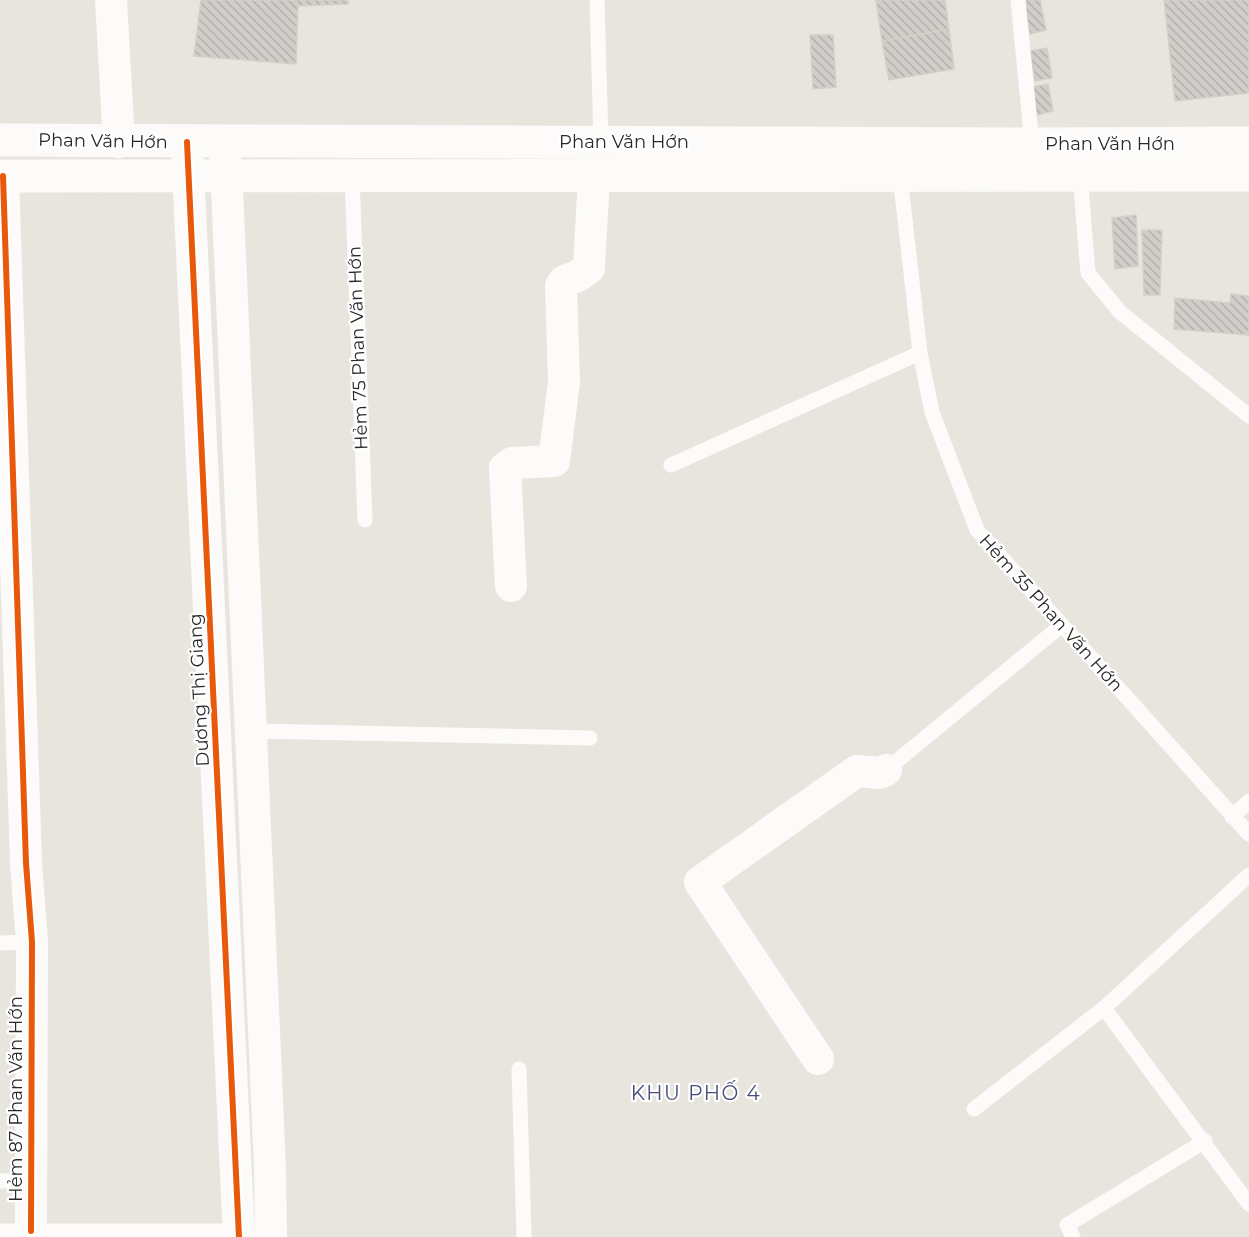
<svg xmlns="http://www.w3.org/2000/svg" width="1249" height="1237" viewBox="0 0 1249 1237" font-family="Montserrat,sans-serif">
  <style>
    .building { fill: url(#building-back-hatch); stroke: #d3d0ca; stroke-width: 1.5 }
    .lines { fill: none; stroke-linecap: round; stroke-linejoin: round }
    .service { stroke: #fcfbfa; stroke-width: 15 }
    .minor { stroke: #fcfbfa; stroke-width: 32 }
    .secondary { stroke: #fcfbfa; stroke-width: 33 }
    .cycleway-casing { stroke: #fff; stroke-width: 10 }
    .cycleway { stroke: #e8590c; stroke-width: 6 }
    .labels { text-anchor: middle; stroke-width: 4.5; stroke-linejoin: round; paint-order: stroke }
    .street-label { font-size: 18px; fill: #292929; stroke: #fff }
    .neighbourhood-label { font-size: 20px; letter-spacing: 1.5px; fill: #474d7c; stroke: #fff }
  </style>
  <defs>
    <pattern id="building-back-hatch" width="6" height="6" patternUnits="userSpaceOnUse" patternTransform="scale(1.5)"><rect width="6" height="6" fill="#d1cec9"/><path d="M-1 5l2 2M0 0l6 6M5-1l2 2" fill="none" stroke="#b3b1ad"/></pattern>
  </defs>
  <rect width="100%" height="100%" fill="#e8e5de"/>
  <path class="building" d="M201 0H348V4L298 6 296 64 194 56Z
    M876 0H945L949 29 882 41Z
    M1023 0H1040L1046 30 1030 34Z
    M1164 0H1249V93L1175 101Z
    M949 29 954 69 889 80 882 41Z
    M810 35H833L836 87 813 89Z
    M1047 48 1052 78 1035 81 1030 51Z
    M1048 84 1053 111 1037 115 1031 87Z
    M1136 215 1138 266 1115 269 1112 218Z
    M1142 230H1162L1160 295H1144Z
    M1231 294 1249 296V335L1174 329 1175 298 1230 303Z"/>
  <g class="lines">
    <path class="service" d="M597 0 601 142
      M1018 0 1032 144
      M900 175 920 353 932 412 977 530 1249 834
      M1080 175 1088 273 1120 312 1249 416
      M352 176 365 520
      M671 465 920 353
      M251 731 590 738
      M886 770 1062 625
      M1232 817 1249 801
      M0 943 32 942
      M1104 1008 1249 1204
      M519 1069 524 1237
      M974 1109 1104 1008 1249 875
      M0 1181 30 1180
      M0 1231H239
      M1073 1237 1067 1225 1205 1141"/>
    <path class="minor" d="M111 0 119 142
      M225 142 270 1168 271 1237
      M187 148 239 1237
      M3 176 26 863 32 942 31 1231
      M511 586 505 468 512 463 554 461 564 382 561 286 564 281 578 276 589 268 594 176
      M818 1059 700 882 857 771 880 773 886 770"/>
    <path class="secondary" d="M0 140 1032 144 1249 143
      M0 176 1249 175"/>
    <defs>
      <path id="cycleway" d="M187 142 239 1237
        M3 176 26 863 32 942 31 1231"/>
    </defs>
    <use href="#cycleway" class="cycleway-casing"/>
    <use href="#cycleway" class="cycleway"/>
  </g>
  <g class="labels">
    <g class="street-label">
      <text transform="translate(103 141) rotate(1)" y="6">Phan Văn Hớn</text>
      <text x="624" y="148">Phan Văn Hớn</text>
      <text x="1110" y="150">Phan Văn Hớn</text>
      <text transform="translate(358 348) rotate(-92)" y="6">Hẻm 75 Phan Văn Hớn</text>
      <text transform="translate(1051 613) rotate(48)" y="6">Hẻm 35 Phan Văn Hớn</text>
      <text transform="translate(199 690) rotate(-93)" y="6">Dương Thị Giang</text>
      <text transform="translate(16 1099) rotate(-90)" y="6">Hẻm 87 Phan Văn Hớn</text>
    </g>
    <g class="neighbourhood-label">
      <text x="696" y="1100">KHU PHỐ 4</text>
    </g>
  </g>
</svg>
